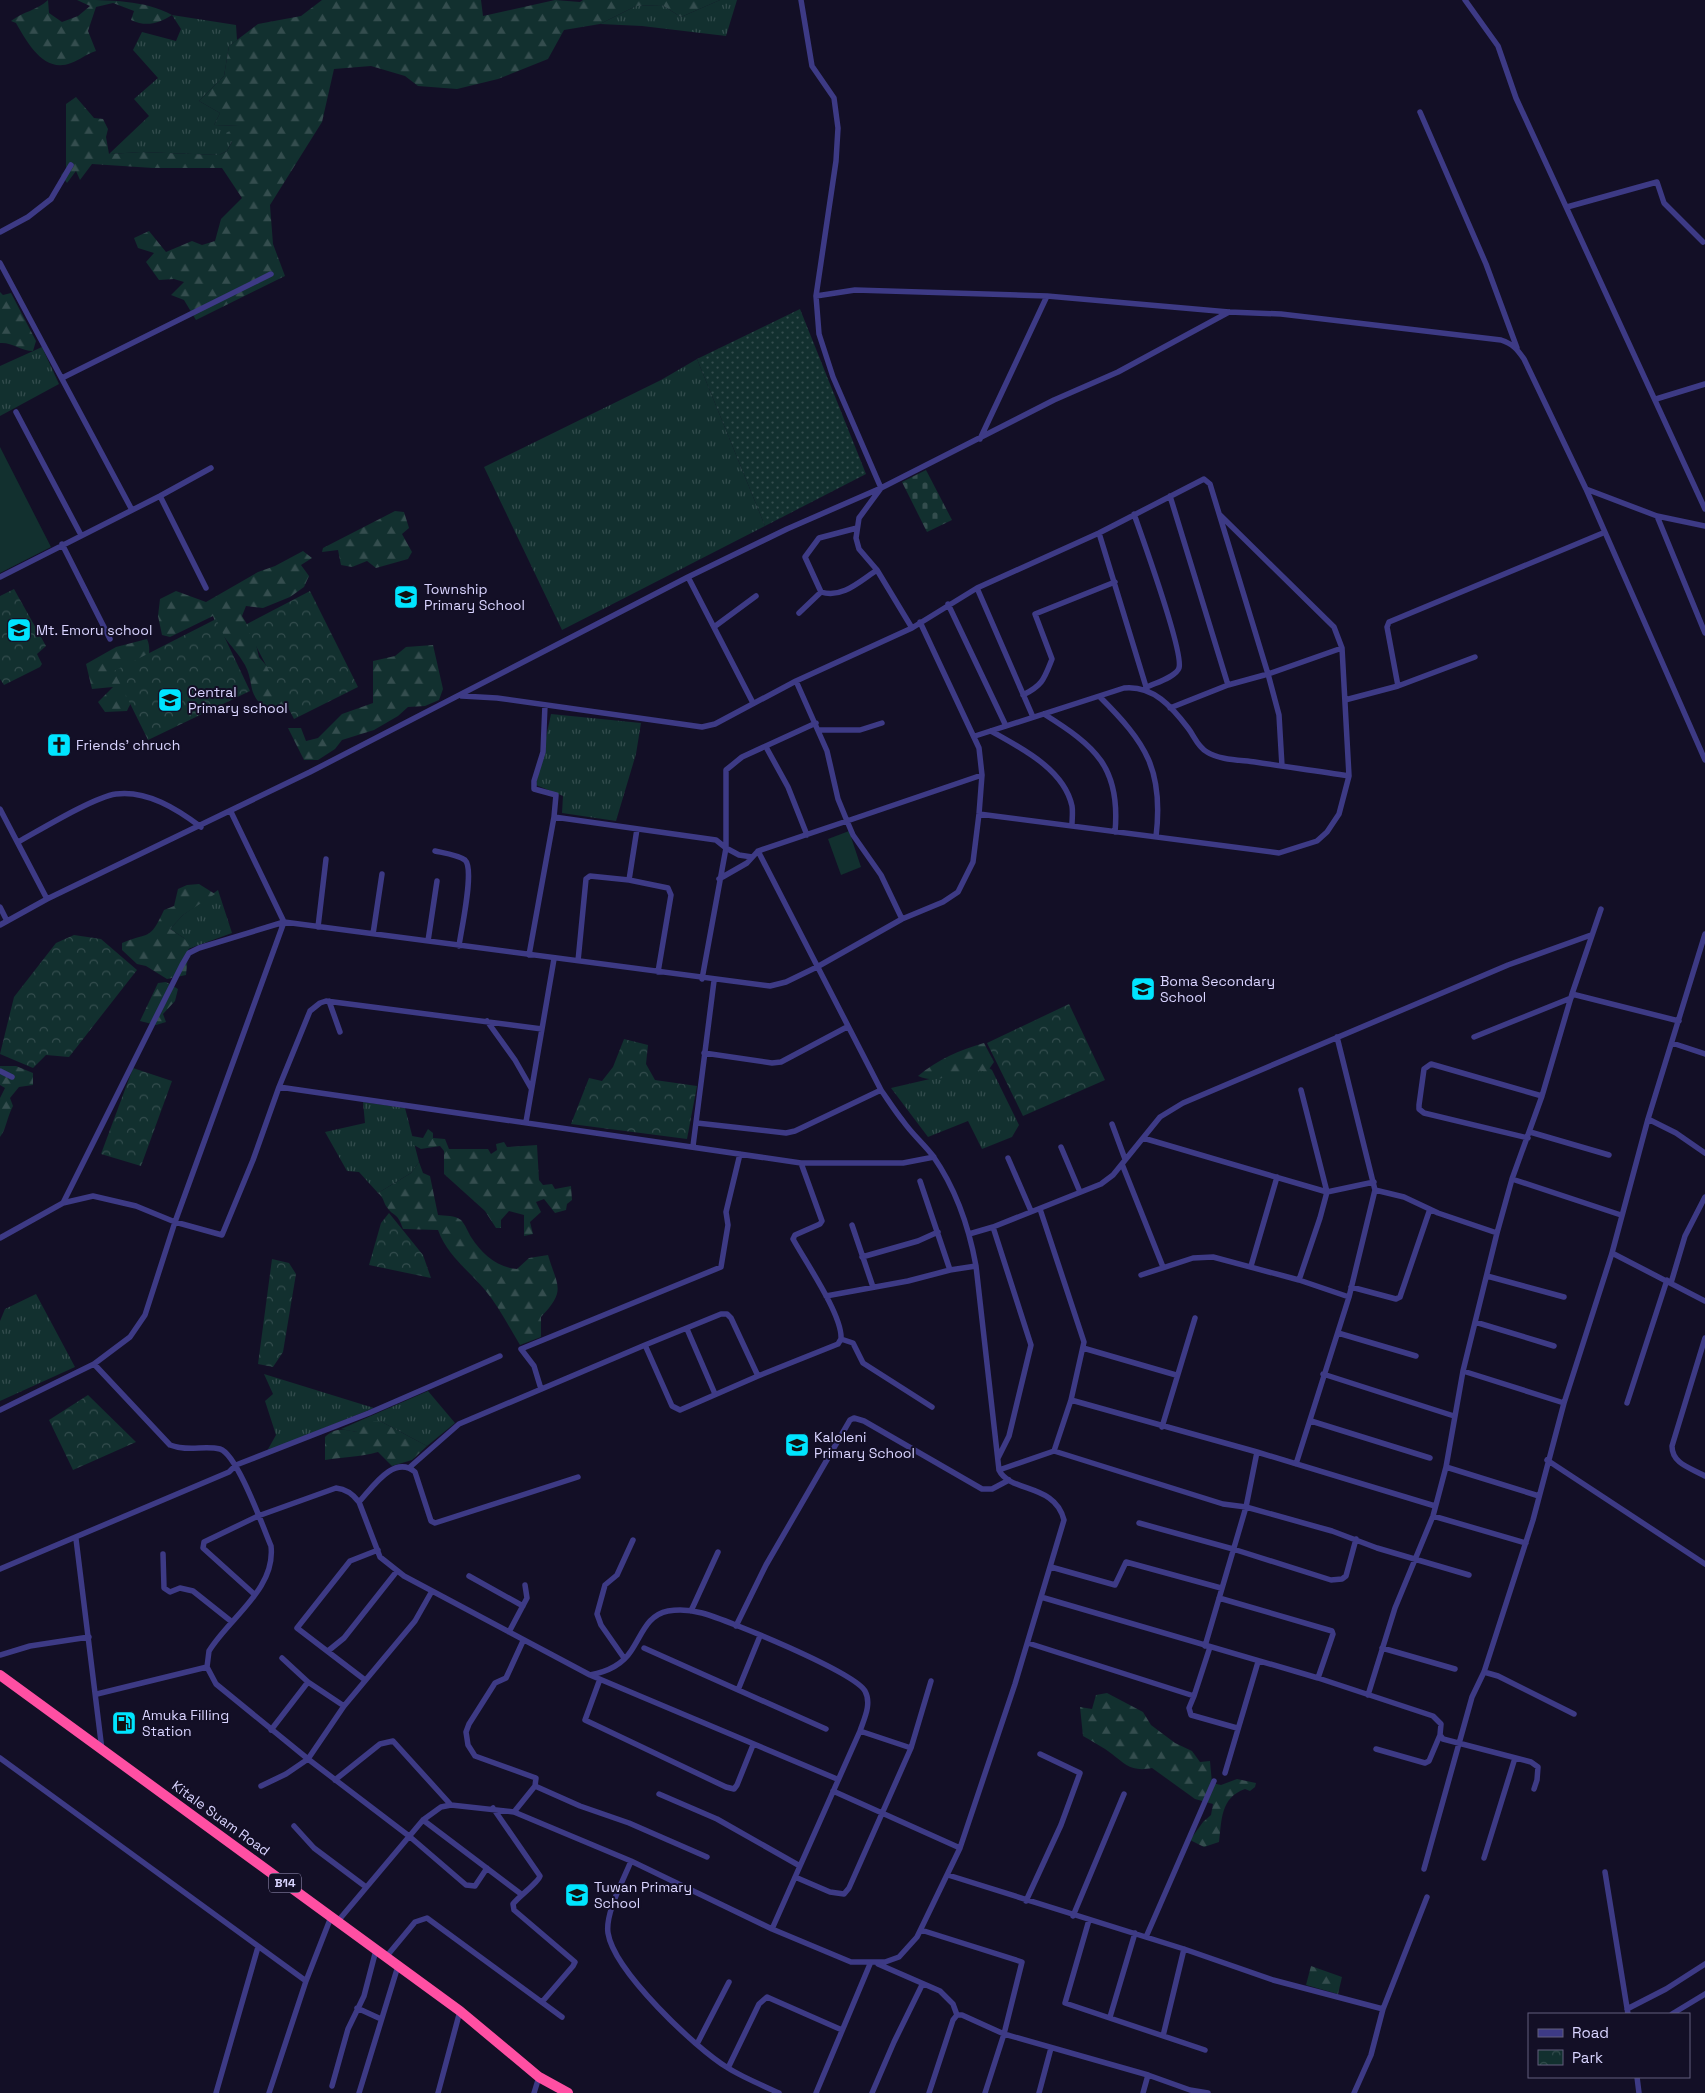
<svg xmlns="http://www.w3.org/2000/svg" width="1705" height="2093" viewBox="0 0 1705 2093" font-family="'Space Grotesk',sans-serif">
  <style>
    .grass { fill: url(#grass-tufts) }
    .forest { fill: url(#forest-firs) }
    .cemetery { fill: url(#cemetery-stones) }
    .park { fill: url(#park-crowns) }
    .garden { fill: url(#garden-dots) }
    .pitch { fill: #12302f }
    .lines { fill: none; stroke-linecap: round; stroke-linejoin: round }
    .street { stroke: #3d3a85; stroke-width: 5.5 }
    .highway { stroke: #ff4fa3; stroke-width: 10 }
    .labels { text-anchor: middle; stroke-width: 4; stroke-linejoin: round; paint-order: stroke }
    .shield { fill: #130f26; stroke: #9e99be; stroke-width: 1 }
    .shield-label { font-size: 12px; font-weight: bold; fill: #d9d4ff }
    .poi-label { font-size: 14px; fill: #d9d4ff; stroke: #130f26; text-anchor: start }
    .street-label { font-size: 14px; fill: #d9d4ff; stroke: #130f26 }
  </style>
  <defs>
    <pattern id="grass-tufts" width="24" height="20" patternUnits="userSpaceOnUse" patternTransform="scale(1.25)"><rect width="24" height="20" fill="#12302f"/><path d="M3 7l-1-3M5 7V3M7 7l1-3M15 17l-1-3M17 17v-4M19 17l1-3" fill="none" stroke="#344d4e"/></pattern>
    <pattern id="forest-firs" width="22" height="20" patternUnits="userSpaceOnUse" patternTransform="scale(1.25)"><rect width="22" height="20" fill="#12302f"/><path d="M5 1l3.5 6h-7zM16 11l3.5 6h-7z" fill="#344d4e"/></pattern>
    <pattern id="cemetery-stones" width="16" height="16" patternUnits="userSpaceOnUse" patternTransform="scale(1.25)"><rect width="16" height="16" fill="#12302f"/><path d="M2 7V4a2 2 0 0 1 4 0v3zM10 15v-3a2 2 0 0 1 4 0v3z" fill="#344d4e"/></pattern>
    <pattern id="park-crowns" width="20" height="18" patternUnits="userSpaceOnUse" patternTransform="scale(1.25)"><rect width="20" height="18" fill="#12302f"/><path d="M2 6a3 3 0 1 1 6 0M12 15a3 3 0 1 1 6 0" fill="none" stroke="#344d4e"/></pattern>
    <pattern id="garden-dots" width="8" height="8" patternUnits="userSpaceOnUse" patternTransform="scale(1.25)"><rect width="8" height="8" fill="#12302f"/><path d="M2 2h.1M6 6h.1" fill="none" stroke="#344d4e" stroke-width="1.8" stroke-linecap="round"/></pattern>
  </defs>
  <rect width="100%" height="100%" fill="#130f26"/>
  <path class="grass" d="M720 0H737L726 36 642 26 600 24 636 6 662 5 681 17Z
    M172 15 236 25 237 40 229 46 224 76 199 101 220 113 214 125 240 126 227 151 219 155 141 152 109 154 149 116 134 99 158 78 133 50 142 32 176 41 181 29Z
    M42 347 59 384 0 416V366Z
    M697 359 765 526 562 630 484 467 661 380Z
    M551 714 641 723 636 754 616 821 562 813 563 796 536 785Z
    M218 890 232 933 188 949 184 938 170 929 183 915Z
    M980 1062 992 1070 1019 1125 1012 1137 982 1149 968 1121 928 1137 891 1088 947 1075Z
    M363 1102 405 1108 419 1162 411 1173 378 1193 359 1172 347 1171 325 1132 365 1123Z
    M36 1294 75 1367 0 1401V1321L5 1309Z
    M264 1374 374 1408 267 1451 276 1435 265 1401 273 1394Z
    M428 1391 455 1423 427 1446 380 1421 356 1432 341 1429Z"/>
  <path class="forest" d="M48 0 49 13 62 22 78 16 90 6 77 0C110 0 144 0 172 15 158 24 146 27 131 20L134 11 113 3 96 7 88 31 96 51C86 54 80 60 71 63 44 74 27 42 16 23L11 21C24 11 36 11 48 0Z
    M322 0H481L483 16 555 0 580 2 583 0H720L681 17 662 5 636 6 600 24 564 30 548 59 498 79 457 89 418 86 405 76 371 66 334 69 322 122 270 205 273 244 285 276 196 320 184 300 171 295 184 282 174 279 159 280 146 262 154 253 138 248 134 238 149 231 166 252 192 241 202 245 215 241 221 219 242 198 222 168H153L92 164 80 180 76 171 67 183 61 175 66 169V104L76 97 94 118 103 119 108 129 106 137 109 154 141 152 219 155 227 151 232 142 226 133 239 126 214 125 220 113 199 101 224 76 229 46 258 24 301 16Z
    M0 292 3 295 11 293 36 341 33 351C21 351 12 342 0 343Z
    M395 511 404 512 409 528 402 534 412 552 408 559 376 568 367 561 352 567 341 565 338 550 322 552 323 548Z
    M303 551 312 558 301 565 309 576 304 587 290 597 263 608 246 606 242 616 254 636 259 657 272 672 289 701 284 708 267 709C246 694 255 684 245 665 235 647 220 637 213 616L170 637 162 635 158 616 160 599 176 591 206 602 258 572 275 566Z
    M147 639C156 657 136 693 127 711L105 712 98 702 113 687 92 689 86 664 116 647Z
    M433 645 443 689 439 700 425 706 408 707 398 716 374 730 342 740 335 749 318 760H304L288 728H301L306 741 318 738 342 714 373 703V661L395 656 406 647Z
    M199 884 215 894 183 915 170 929 184 938 189 945 186 975 167 979 146 966 137 964 122 950V943C150 931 149 942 164 910L174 906 178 889 187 885Z
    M166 982 178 989 175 1001 163 1014 166 1022 156 1025 140 1021 158 983Z
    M984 1043 994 1062 987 1072C959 1065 944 1087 918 1076 938 1059 960 1050 984 1043Z
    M0 1066H16L33 1073V1085L19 1087 10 1098 13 1106C7 1117 6 1130 0 1137V1098L5 1088 0 1085Z
    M428 1129 433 1133V1138L445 1139 449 1149H488L491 1154 497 1150 496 1144 504 1142 507 1147 537 1145 539 1180 543 1185 552 1184 555 1189 571 1186 572 1200 567 1204 566 1210 555 1213 544 1199 536 1202 541 1212 530 1222 533 1234 524 1236V1215L509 1211 501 1220V1228H496L485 1211 444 1174V1151L440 1146 421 1149 412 1144V1136L423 1138Z
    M419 1162 423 1173 430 1176 438 1215C445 1216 455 1215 461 1220 465 1224 468 1232 471 1237 482 1254 496 1267 517 1269L529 1258 548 1255C557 1286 567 1290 541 1317V1337L520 1345C509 1327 499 1307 485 1290 468 1270 447 1255 438 1230L403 1229C397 1211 394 1218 386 1206 383 1201 384 1198 378 1193L411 1173Z
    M380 1421 427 1446 412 1460 392 1466 378 1452C360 1457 343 1457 325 1460V1437C335 1428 343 1429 356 1432L364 1422Z
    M1107 1693 1143 1712 1151 1725 1175 1743 1192 1751 1200 1762 1210 1761 1212 1783 1221 1785 1237 1779 1256 1783 1255 1787 1250 1791 1245 1789C1220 1798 1222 1820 1219 1842L1204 1847 1190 1840 1203 1822 1211 1815 1213 1804 1195 1799 1152 1768C1132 1772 1126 1765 1112 1754 1103 1747 1093 1742 1083 1736L1080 1707 1092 1709 1096 1695Z
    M1311 1966 1342 1977 1338 1994 1306 1985Z"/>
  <path class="cemetery" d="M926 470 952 520 927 532 902 482Z"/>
  <path class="park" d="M14 589 46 646 37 654 42 664 40 667 4 685 0 679V596Z
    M310 591 358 687 294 719 245 625Z
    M216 619 250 691 148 740 114 671Z
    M74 935 101 939 137 970 69 1057 46 1055 33 1068 0 1054 14 997 56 943Z
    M1069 1004 1105 1080 1023 1116 987 1043Z
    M624 1039 648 1045 646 1064 655 1080 697 1086 687 1139 571 1124 589 1078 602 1081 613 1067Z
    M133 1068 172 1081 141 1166 101 1154Z
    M389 1213 423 1255 431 1278 369 1265 381 1223Z
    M272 1259 289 1263 296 1274 283 1352 273 1367 258 1364Z
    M88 1395 136 1442 73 1470 49 1420Z"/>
  <path class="garden" d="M800 309 866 474 765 526 697 359Z"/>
  <path class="pitch" d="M0 447 51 547 0 573Z
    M849 831 861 867 841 875 828 839Z"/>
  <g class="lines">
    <path class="street" d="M801 0 812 66 834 98 838 128 836 161 816 296 819 334 833 377 881 488 859 518 856 538 859 549 877 570 912 628
      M1465 0 1498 46 1516 98 1705 509
      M1420 112 1486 264 1517 348
      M1567 207 1657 182 1664 203 1703 242
      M0 232 28 217 51 199 71 165
      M0 263 132 510
      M816 296 855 290 1047 296
      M62 378 271 274
      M1656 399 1705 384
      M16 412 81 535
      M980 439 1047 296 1229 312 1281 314 1501 340C1513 344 1517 349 1524 359L1586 489 1705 760
      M1586 489 1657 516 1705 526
      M160 496 206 588
      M1170 496 1228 685
      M1134 514C1142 537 1184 652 1179 668 1176 677 1155 683 1147 687
      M1657 516 1705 633
      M857 528 819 538 805 557 821 592C842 599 860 581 877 570
      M1099 533 1147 690
      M62 544 110 639
      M0 577 160 496 211 468
      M688 577 753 703
      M977 588 1033 717
      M948 604 1006 726
      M799 613 821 592
      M714 627 756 596
      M796 681 827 751 838 799 847 821 982 775
      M1398 686 1387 627 1389 622 1603 533
      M1023 695C1043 685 1044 679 1052 659L1035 614 1115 582
      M462 696 497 698 688 725 702 727 715 724 796 681 912 628 977 588 1099 533 1204 479 1210 484 1268 674 1228 685 1170 708
      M1100 697C1146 743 1164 770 1156 837
      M1345 700 1398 686 1475 657
      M545 705 543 752 534 781V789L556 795 554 817
      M1044 714C1095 746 1121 767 1115 832
      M819 730H860L882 723
      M991 731C1021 748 1064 769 1072 806 1073 812 1072 819 1072 825
      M975 736 1124 688C1153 685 1172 707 1188 728 1195 737 1197 746 1207 752 1219 760 1241 760 1255 762 1287 767 1318 771 1349 776
      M766 747 788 787 807 835
      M1282 766 1279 715 1268 674 1342 648
      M0 809 47 899
      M979 814 1279 853 1317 841 1327 832 1339 814 1349 776 1342 648 1334 627 1220 515
      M18 842C40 830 94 797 116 794 147 790 177 809 201 827
      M435 851C444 853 458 855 465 860 475 869 461 930 459 946
      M752 857 739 855 726 848V770L742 757 816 723
      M719 879 747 863 758 851 847 821 853 835 881 875 902 919
      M629 880 637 829
      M0 907 7 921
      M0 925 47 899 310 772 688 577 787 529 881 488 1054 400 1118 372 1229 312
      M318 927 326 859
      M373 934 382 874
      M428 941 437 881
      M529 955 554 817 716 840 726 848 702 979
      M578 961 586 879 590 876 629 880 668 888 671 895 658 972
      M1572 994 1679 1021
      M329 1001 340 1032
      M487 1021 515 1060 531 1088
      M1474 1037 1571 998
      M1672 1043 1705 1054
      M704 1053 772 1063 781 1062 847 1027
      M0 1071 12 1077
      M279 1087 310 1011 320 1003 326 1001 542 1029
      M1301 1090 1327 1192 1374 1182
      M1648 1119 1676 1133 1705 1153
      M526 1122 554 959
      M697 1123 786 1133 795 1131 881 1090
      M1112 1124 1125 1159
      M1530 1132 1609 1155
      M1143 1138 1327 1192 1320 1218 1299 1280
      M1528 1138 1424 1113 1419 1109V1105L1424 1069 1431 1064 1542 1096
      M693 1146 714 981
      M1061 1147 1080 1192
      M1008 1158 1031 1211
      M1122 1164 1163 1267
      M1512 1179 1621 1215
      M920 1181 950 1270
      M1375 1190 1404 1197 1438 1213 1497 1233
      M63 1203 182 965 189 953 199 948 284 922 770 986 786 982 817 967 902 919 943 902 958 892 973 862 979 814 982 775 979 748 920 622
      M1040 1209 1084 1342 1071 1400 1257 1452 1435 1506
      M852 1225 873 1287
      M993 1227 1031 1345 1009 1436 998 1458
      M969 1234 993 1227 1101 1184 1113 1175 1160 1117 1183 1103 1508 965 1591 935
      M0 1238 63 1203 93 1196 136 1206 175 1222 222 1235 253 1160 279 1087 801 1163H903L934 1157
      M1612 1253 1705 1301
      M862 1257 918 1241 938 1232
      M1251 1266 1277 1177
      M1141 1275 1193 1258 1213 1257 1299 1280 1349 1297
      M1487 1276 1564 1297
      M1671 1283 1685 1236 1705 1197
      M1351 1287 1396 1299 1400 1297 1430 1209
      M826 1296 908 1281 950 1270 976 1266
      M1475 1322 1554 1346
      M687 1329 715 1394
      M1338 1333 1416 1356
      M1705 1338 1672 1446C1672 1464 1691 1468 1705 1476
      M841 1339 853 1343 863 1363 932 1407
      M1083 1348 1176 1375
      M94 1364 170 1445C188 1452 204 1445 220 1449 237 1454 263 1527 271 1546 276 1589 229 1618 209 1651L207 1667 216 1684 308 1759 409 1836 466 1885 475 1886 487 1868
      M1463 1371 1564 1403
      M1323 1374 1454 1416
      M758 1376 731 1318 727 1314H721L645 1345 672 1406 680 1410 758 1376 838 1344 841 1339C843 1316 805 1261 793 1239L795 1235 820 1224 822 1221 801 1163
      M541 1389 534 1366 521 1349 721 1267 728 1225 726 1212 740 1154
      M1627 1403 1667 1280
      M0 1410 94 1364 130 1337 145 1315 175 1222 284 922 231 812
      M1311 1421 1430 1458
      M1162 1427 1195 1318
      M1054 1451 1223 1504 1246 1507 1332 1531 1377 1548 1469 1575
      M1547 1460 1705 1564
      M1296 1464 1349 1297 1375 1190 1337 1037
      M410 1467 459 1424 645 1345
      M1446 1467 1539 1496
      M999 1470 1054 1451 1071 1400
      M359 1502C372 1488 394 1454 415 1472L431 1521 435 1523 578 1477
      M1433 1516 1526 1543
      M1139 1523 1233 1549 1331 1580 1342 1579 1346 1576 1356 1539
      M76 1539 102 1750
      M163 1554 164 1588 170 1592 180 1588 193 1591 232 1622
      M1051 1567 1115 1585 1126 1562 1221 1588
      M0 1569 229 1472 236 1465 369 1413 500 1356
      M469 1576 523 1606
      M254 1594 203 1548 204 1542 258 1516 336 1488C346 1489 353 1494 359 1502L380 1557 404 1576 590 1675 837 1779
      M1041 1597 1318 1678 1433 1716 1441 1724 1440 1735 1443 1739 1531 1762 1538 1767 1537 1780 1534 1789
      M1219 1598 1332 1631 1333 1634 1318 1678
      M691 1611 718 1552
      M736 1626 766 1565 850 1420 854 1418 864 1421 982 1489H992L1009 1480
      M509 1632 527 1598 525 1585
      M1028 1643 1194 1696 1210 1647
      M1205 1646 1246 1507 1257 1452
      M644 1648 826 1729
      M1382 1648 1455 1669
      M328 1651 344 1638 397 1571
      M0 1655 30 1646 89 1637
      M282 1658 308 1682 344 1706
      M624 1658 601 1625 597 1614 605 1585 617 1575 633 1540
      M1484 1672 1498 1676 1574 1714
      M590 1675C606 1672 622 1665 631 1651 642 1635 647 1615 668 1611 679 1609 691 1610 702 1613 728 1620 854 1672 865 1691 872 1704 864 1719 860 1731L772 1929
      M600 1679 585 1720 726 1787 734 1789 737 1785 753 1745
      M365 1680 297 1628 350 1561 378 1550
      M738 1690 760 1636
      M97 1694 207 1667
      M1368 1695 1395 1608 1433 1516 1446 1467 1463 1371 1497 1233 1512 1179 1542 1096 1572 994 1601 909
      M1194 1696 1189 1708 1191 1715 1237 1728
      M271 1730 308 1682
      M911 1748 931 1681
      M1376 1749 1425 1763 1429 1761 1440 1735
      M0 1758 306 1981
      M1225 1773 1258 1662
      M335 1780 380 1744 393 1741 451 1805
      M261 1786 286 1774 308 1759 344 1706 415 1621 432 1591
      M535 1786 580 1806 629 1823 707 1857
      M833 1791 960 1848
      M659 1794 717 1819 800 1866
      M493 1808 540 1876C538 1883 519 1896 513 1904L514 1910 575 1962 573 1966 542 2002
      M514 1812 535 1786 536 1778 475 1756 468 1745 466 1732 469 1724 495 1683 506 1678 523 1641
      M423 1820 521 1894
      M294 1826 314 1848 366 1887
      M1484 1858 1515 1758
      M631 1861C624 1879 605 1913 608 1933 614 1971 695 2048 728 2068 744 2078 762 2085 779 2093
      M1424 1869 1472 1697 1484 1672 1533 1520 1564 1403 1612 1253 1648 1119 1705 934
      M1605 1872 1628 2014
      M948 1875 1184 1949 1273 1980 1383 2009
      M795 1877 830 1892 844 1894 849 1888 911 1748 860 1731
      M1026 1901 1061 1825 1080 1773 1040 1754
      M1073 1916 1124 1794
      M1089 1920 1065 2003 1205 2050
      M338 1921 423 1820 441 1807 451 1805 514 1812 631 1861 772 1929 851 1962H885L899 1957 917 1937 960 1848 1015 1684 1064 1520C1055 1483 1010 1493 999 1470L976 1266C969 1227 956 1189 933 1156 924 1144 912 1134 903 1121 895 1111 888 1100 881 1090L758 851
      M921 1930 1022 1962 1004 2034 985 2093
      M1146 1937 1214 1781
      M386 1957 415 1922 427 1918 562 2017
      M878 1964 940 1991 953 2004 957 2015
      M357 2008 381 2019
      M1627 2009 1666 1989 1705 1964
      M1672 2014 1705 1994
      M957 2015H962L1004 2034 1148 2075 1143 2093
      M1110 2017 1135 1933
      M1163 2036 1184 1949
      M697 2044 729 1982
      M728 2068 759 2004 767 1997 842 2030
      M1148 2075 1190 2090 1208 2093
      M1637 2077 1639 2093
      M332 2086 348 2029 364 1996 376 1950
      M216 2093 258 1947
      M269 2093 306 1981 331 1917
      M359 2093 398 1966
      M438 2093 460 2011
      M534 2093 539 2077
      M816 2093 870 1964
      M872 2093 894 2042 922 1985
      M929 2093 953 2020 957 2015
      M1039 2093 1051 2048
      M1354 2093 1371 2055 1383 2009 1427 1897"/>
    <path class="highway" d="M0 1675 460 2011 539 2077 568 2093"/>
  </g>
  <defs>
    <symbol id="school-square" viewBox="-11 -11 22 22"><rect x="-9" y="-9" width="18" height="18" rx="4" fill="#00e5ff" stroke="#130f26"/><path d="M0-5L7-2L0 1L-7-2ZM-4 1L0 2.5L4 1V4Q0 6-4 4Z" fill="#111"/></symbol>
    <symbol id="church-square" viewBox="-11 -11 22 22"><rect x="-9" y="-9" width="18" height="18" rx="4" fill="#00e5ff" stroke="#130f26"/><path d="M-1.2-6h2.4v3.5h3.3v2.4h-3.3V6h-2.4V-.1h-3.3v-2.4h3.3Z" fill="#111"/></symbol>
    <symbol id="fuel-square" viewBox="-11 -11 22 22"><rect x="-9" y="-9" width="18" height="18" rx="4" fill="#00e5ff" stroke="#130f26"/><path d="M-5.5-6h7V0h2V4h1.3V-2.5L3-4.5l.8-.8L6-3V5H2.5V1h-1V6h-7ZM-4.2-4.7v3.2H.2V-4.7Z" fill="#111"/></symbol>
  </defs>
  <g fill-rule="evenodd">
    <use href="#school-square" x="392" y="583" width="28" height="28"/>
    <use href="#school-square" x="5" y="616" width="28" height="28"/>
    <use href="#school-square" x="156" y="686" width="28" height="28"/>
    <use href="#church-square" x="45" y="731" width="28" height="28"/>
    <use href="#school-square" x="1129" y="975" width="28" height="28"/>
    <use href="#school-square" x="783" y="1431" width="28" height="28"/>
    <use href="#fuel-square" x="110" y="1709" width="28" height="28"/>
    <use href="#school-square" x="563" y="1881" width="28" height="28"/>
  </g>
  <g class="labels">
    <rect class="shield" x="269" y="1873.5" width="32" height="19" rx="4"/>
    <g class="shield-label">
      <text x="285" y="1887">B14</text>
    </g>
    <g class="poi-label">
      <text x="424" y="594">Township<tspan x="424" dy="16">Primary School</tspan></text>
      <text x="36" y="635">Mt. Emoru school</text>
      <text x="188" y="697">Central<tspan x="188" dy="16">Primary school</tspan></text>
      <text x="76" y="750">Friends' chruch</text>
      <text x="1160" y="986">Boma Secondary<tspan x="1160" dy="16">School</tspan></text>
      <text x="814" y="1442">Kaloleni<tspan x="814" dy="16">Primary School</tspan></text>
      <text x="142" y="1720">Amuka Filling<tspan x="142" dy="16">Station</tspan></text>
      <text x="594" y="1892">Tuwan Primary<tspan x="594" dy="16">School</tspan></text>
    </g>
    <g class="street-label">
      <text transform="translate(221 1818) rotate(36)" y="5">Kitale Suam Road</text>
    </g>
  </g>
  <rect x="1528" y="2013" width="162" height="65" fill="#130f26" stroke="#625e7d"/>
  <rect x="1538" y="2029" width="25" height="8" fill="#3d3a85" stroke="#625e7d"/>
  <text x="1572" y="2038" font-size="15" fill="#d9d4ff">Road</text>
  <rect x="1538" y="2050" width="25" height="15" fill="url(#park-crowns)" stroke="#625e7d"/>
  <text x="1572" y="2063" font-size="15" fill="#d9d4ff">Park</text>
</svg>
